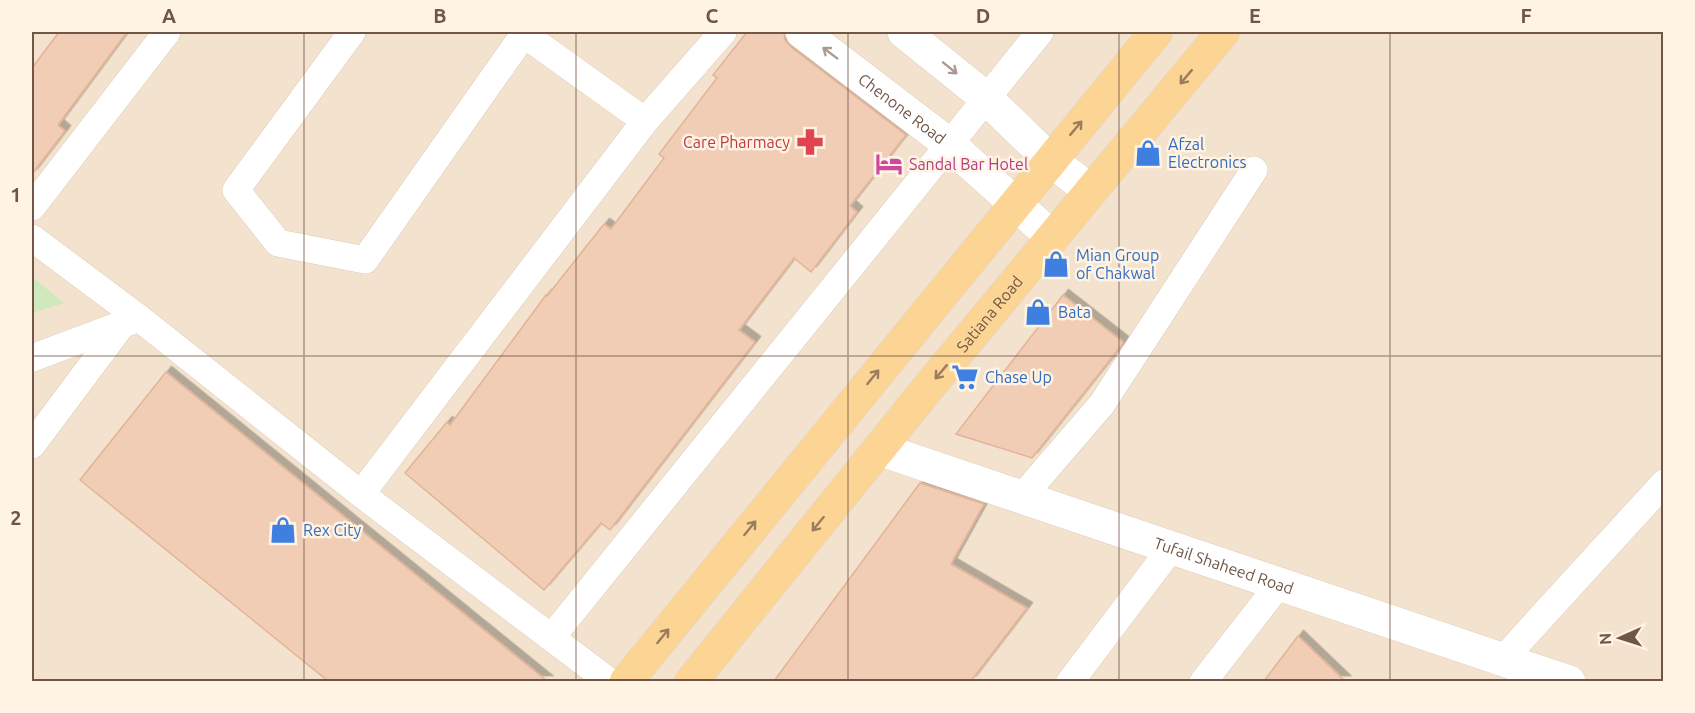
<svg xmlns="http://www.w3.org/2000/svg" width="1695" height="713" viewBox="0 0 1695 713" font-family="Ubuntu,sans-serif">
  <style>
    .residential { fill: #f3e2cd }
    .green { fill: #cfe9bd }
    .building { fill: #f1cdb6; stroke: #e4b396; stroke-width: 1.5; filter: url(#shadow) }
    .lines { fill: none; stroke-linecap: round; stroke-linejoin: round }
    .street-casing { stroke: #dfccbb; stroke-width: 28 }
    .secondary-casing { stroke: #e5cdb9; stroke-width: 34 }
    .primary-casing { stroke: #ddd6d3; stroke-width: 34 }
    .street { stroke: #fff; stroke-width: 27 }
    .secondary { stroke: #fff; stroke-width: 33 }
    .primary { stroke: #fcd595; stroke-width: 33 }
    .oneway { stroke: #aa9a91 }
    .oneway2 { stroke: #9b7c5e }
    .grid { fill: none; stroke: #715647; stroke-width: 1.5; stroke-opacity: 0.55 }
    .labels { text-anchor: middle; stroke-width: 5; stroke-linejoin: round; paint-order: stroke }
    .street-label { font-size: 16px; fill: #715647; stroke: #fff4e4 }
    .health-label { font-size: 16px; fill: #be3a42; stroke: #fff4e4; text-anchor: end }
    .shop-label { font-size: 16px; fill: #366cbe; stroke: #fff4e4; text-anchor: start }
    .hotel-label { font-size: 16px; fill: #b23c85; stroke: #fff4e4; text-anchor: start }
    .neatline { fill: none; stroke: #715647; stroke-width: 2 }
    .grid-label { font-size: 20px; text-anchor: middle; font-weight: bold; fill: #715647 }
  </style>
  <defs>
    <filter id="shadow"><feDropShadow dx="5.5" dy="-5.5" stdDeviation="0" flood-color="#0004"/></filter>
  </defs>
  <rect width="100%" height="100%" fill="#fcf0de"/>
  <path class="residential" d="M32 32H1663V681H32Z"/>
  <path class="green" d="M32 277 64 303 32 313Z"/>
  <path class="building" d="M59 32H127L58 125 65 131 32 174V68Z
    M747 32H784L785 40 791 47 906 135 850 206 857 212 811 272 794 258 739 330 755 342 610 530 601 523 544 590 405 473 447 422 450 425 546 295 547 296 604 224 611 229 664 158 659 154 717 78 713 75Z
    M1063 295 1123 342 1121 346 1032 458 956 434Z
    M166 372 547 681H328L80 480Z
    M920 483 984 504 951 564 1027 608 971 681H774Z
    M1298 636 1345 681H1264Z"/>
  <g class="lines">
    <defs>
      <path id="street" d="M352 32 236 190 278 243 365 260 524 34
        M521 32 645 121
        M32 207 167 32
        M32 238 139 318
        M32 358 139 318 361 494 610 682
        M32 445 121 326
        M361 494 645 121 723 32
        M1022 497 1102 404 1254 170
        M551 638 1040 32
        M1504 658 1664 483
        M1070 682 1172 547
        M1203 682 1280 583"/>
      <g id="secondary">
        <path id="s1" d="M802 32 950 145 1052 237"/>
        <path d="M904 32 986 98 1050 160 1091 191"/>
        <path id="s2" d="M879 449 1569 682"/>
      </g>
      <g id="primary">
        <path d="M626 682 1156 32"/>
        <path id="s3" d="M691 682 932 383 1223 32"/>
      </g>
    </defs>
    <use href="#street" class="street-casing"/>
    <use href="#secondary" class="secondary-casing"/>
    <use href="#primary" class="primary-casing"/>
    <use href="#street" class="street"/>
    <use href="#secondary" class="secondary"/>
    <use href="#primary" class="primary"/>
  </g>
  <defs><path id="oneway-shaft" d="M-6 0H5M1.5-3L5.5 0L1.5 3" fill="none" stroke-width="1.6" stroke-linecap="round" stroke-linejoin="round" transform="scale(1.5)"/></defs>
  <g class="oneway">
    <use href="#oneway-shaft" transform="translate(830 53) rotate(-143)"/>
    <use href="#oneway-shaft" transform="translate(950 68) rotate(39)"/>
  </g>
  <g class="oneway2">
    <use href="#oneway-shaft" transform="translate(1186 77) rotate(130)"/>
    <use href="#oneway-shaft" transform="translate(1076 128) rotate(-50)"/>
    <use href="#oneway-shaft" transform="translate(941 372) rotate(130)"/>
    <use href="#oneway-shaft" transform="translate(873 377) rotate(-51)"/>
    <use href="#oneway-shaft" transform="translate(818 524) rotate(129)"/>
    <use href="#oneway-shaft" transform="translate(750 528) rotate(-51)"/>
    <use href="#oneway-shaft" transform="translate(663 636) rotate(-51)"/>
  </g>
  <path class="grid" d="M304 32V682M576 32V682M848 32V682M1119 32V682M1390 32V682M32 356H1664"/>
  <defs>
    <symbol id="pharmacy-bare" viewBox="-9 -9 18 18"><path d="M-2-6h4v4h4v4h-4v4h-4v-4h-4v-4h4Z" fill="#e0444e" stroke="#fff4e4" stroke-width="2.5" paint-order="stroke"/></symbol>
    <symbol id="shop-bare" viewBox="-9 -9 18 18"><path d="M-5-2.5h2.3a2.7 3.5 0 0 1 5.4 0H5L5.5 6h-11ZM-1.5-2.5h3a1.5 2.3 0 0 0-3 0Z" fill="#3f7fe0" stroke="#fff4e4" stroke-width="2.5" paint-order="stroke"/></symbol>
    <symbol id="hotel-bare" viewBox="-9 -9 18 18"><path d="M-6-4.5h1.5V1H6V5H4.5V3h-9V5H-6ZM-4 0a1.8 1.8 0 1 1 3.6 0ZM.5 0V-2.5h3Q6-2.5 6 0Z" fill="#d1479c" stroke="#fff4e4" stroke-width="2.5" paint-order="stroke"/></symbol>
    <symbol id="supermarket-bare" viewBox="-9 -9 18 18"><path d="M-6-5.5h2.5l.6 2H6L4.5 2H-2.5L-4.4-4H-6ZM-1.5 3.2a1.3 1.3 0 1 0 .1 0ZM3 3.2a1.3 1.3 0 1 0 .1 0Z" fill="#3f7fe0" stroke="#fff4e4" stroke-width="2.5" paint-order="stroke"/></symbol>
  </defs>
  <g fill-rule="evenodd">
    <use href="#pharmacy-bare" x="791" y="123" width="38" height="38"/>
    <use href="#shop-bare" x="1129" y="134" width="38" height="38"/>
    <use href="#hotel-bare" x="870" y="145" width="38" height="38"/>
    <use href="#shop-bare" x="1037" y="245" width="38" height="38"/>
    <use href="#shop-bare" x="1019" y="293" width="38" height="38"/>
    <use href="#supermarket-bare" x="946" y="358" width="38" height="38"/>
    <use href="#shop-bare" x="264" y="511" width="38" height="38"/>
  </g>
  <g class="labels">
    <g class="street-label">
      <text dy="6" stroke="none"><textPath href="#s1" startOffset="126">Chenone Road</textPath></text>
      <text dy="6" stroke="none"><textPath href="#s3" startOffset="474">Satiana Road</textPath></text>
      <text dy="6" stroke="none"><textPath href="#s2" startOffset="364">Tufail Shaheed Road</textPath></text>
    </g>
    <g class="health-label">
      <text x="790" y="148">Care Pharmacy</text>
    </g>
    <g class="shop-label">
      <text x="1168" y="150">Afzal<tspan x="1168" dy="18">Electronics</tspan></text>
      <text x="1076" y="261">Mian Group<tspan x="1076" dy="18">of Chakwal</tspan></text>
      <text x="1058" y="318">Bata</text>
      <text x="985" y="383">Chase Up</text>
      <text x="303" y="536">Rex City</text>
    </g>
    <g class="hotel-label">
      <text x="909" y="170">Sandal Bar Hotel</text>
    </g>
  </g>
  <rect width="1695" height="713" fill="none" stroke="#fff4e4" stroke-width="66"/>
  <g transform="translate(1620 638) rotate(267)" stroke="#fff4e4" stroke-width="4.5" paint-order="stroke">
  <path d="M0-4.5L10 22L0 15L-10 22Z" fill="#715647"/>
  <text y="-9" font-size="16" font-weight="bold" text-anchor="middle" fill="#715647">N</text>
  </g>
  <rect x="33" y="33" width="1629" height="647" class="neatline"/>
  <g class="grid-label">
    <text x="169" y="23">A</text>
    <text x="440" y="23">B</text>
    <text x="712" y="23">C</text>
    <text x="983" y="23">D</text>
    <text x="1255" y="23">E</text>
    <text x="1526" y="23">F</text>
    <text x="16" y="202">1</text>
    <text x="16" y="525">2</text>
  </g>
</svg>
